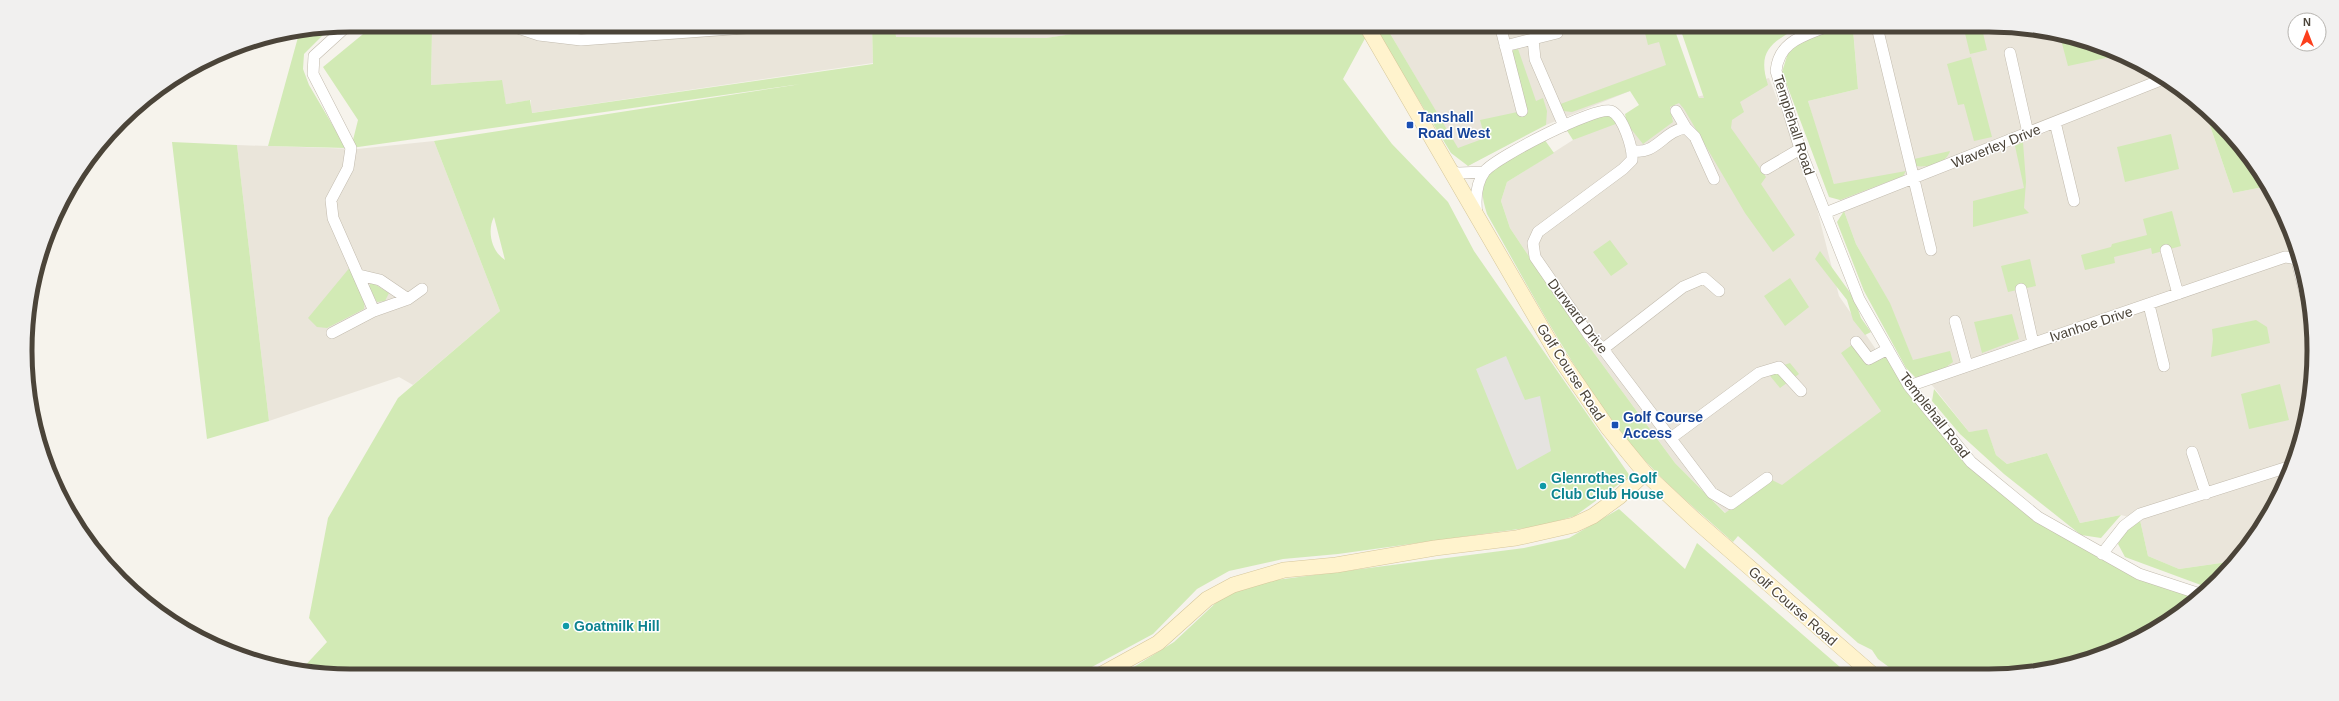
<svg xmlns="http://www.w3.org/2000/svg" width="2339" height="701" viewBox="0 0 2339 701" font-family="Arial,sans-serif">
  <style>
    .residential { fill: #eae5da }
    .green { fill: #d2eab5; fill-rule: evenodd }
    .parking { fill: #e5e3e0 }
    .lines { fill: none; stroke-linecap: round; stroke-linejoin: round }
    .street-casing { stroke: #c2bbae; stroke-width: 12 }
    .secondary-casing { stroke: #d6c79b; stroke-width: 16 }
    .street { stroke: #fff; stroke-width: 11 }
    .secondary { stroke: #fff3cd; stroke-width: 15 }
    .transit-dot { fill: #1a4fb4; stroke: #fff; stroke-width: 1.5 }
    .culture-dot { fill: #0f9aa8; stroke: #fff; stroke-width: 1.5 }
    .labels { text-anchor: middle; stroke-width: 3; stroke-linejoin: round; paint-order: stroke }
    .transit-label { font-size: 14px; font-weight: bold; fill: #164399; stroke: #fff; text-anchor: start }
    .street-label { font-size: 14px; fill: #4b4439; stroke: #fff }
    .culture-label { font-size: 14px; font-weight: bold; fill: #0d838f; stroke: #fff; text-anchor: start }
    .rim { fill: none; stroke: #4b4439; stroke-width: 5 }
  </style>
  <rect width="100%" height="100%" fill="#f6f3ec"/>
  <path class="residential" d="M401 25H872L873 63 531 113V100L506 104 501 80 431 85 432 29H404Z
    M895 25H1136L1046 38 896 37Z
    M1385 25H1659L1677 72 1546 125 1544 123 1468 166Z
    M1865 25H1988L2052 31 2113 50 2169 80 2204 108 2233 193 2268 186 2289 226 2308 287 2314 350 2308 414 2271 513 2229 563 2228 562 2179 569 2148 556 2140 520 2121 515 2080 523 2047 453 2007 464 1996 455 1987 430 1969 432 1913 361 1889 302 1856 244 1824 156 1808 101 1858 89 1853 28Z
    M1769 78 1813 193 1839 296 1875 348 1881 411 1735 522 1675 463 1591 349 1510 228 1501 201 1507 182 1573 140 1632 114Z
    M434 141 500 311 413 385 399 377 269 421 237 145 357 149Z"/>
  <path class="green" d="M374 25H401L404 29H432L431 85 502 80 506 104 530 100 532 113 873 64 872 25H895L896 37 1046 38 1130 25H1366L1369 31 1343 79 1392 144 1448 202 1474 251 1630 476 1575 516 1540 526 1338 554 1283 559 1229 571 1197 589 1153 634 1077 675 351 676 300 671 327 642 309 618 328 518 398 398 500 311 434 141 801 84 351 148 358 120 323 67ZM494 217 505 260C491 251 487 230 494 217Z
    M1373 25H1385L1458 148 1485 138 1480 120 1522 111 1507 52 1518 49 1536 101 1543 98 1547 111 1546 125 1468 166 1451 153Z
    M1643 25H1673L1699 98H1704L1679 25H1731L1732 27 1742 25H1802C1774 42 1756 48 1768 85L1740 102 1744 112 1732 120 1731 128 1766 177 1761 184 1795 235 1773 252 1745 213 1684 109 1679 103 1670 107 1673 122 1643 144 1627 124 1625 114 1639 105 1630 91 1572 112 1563 111 1555 106 1666 65 1659 42 1648 45Z
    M1837 25H1865L1853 29 1858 89 1808 101 1834 184 1906 171 1903 176 1840 200 1829 197 1782 72 1788 53 1803 40Z
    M1963 25 2009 27 1983 33 1987 50 1970 54Z
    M315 29 324 34 304 54 303 69 309 85 346 148 268 146 300 30Z
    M2065 35 2113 50 2115 56 2068 66 2060 36Z
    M1971 57 1992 137 1974 141 1964 104 1958 105 1947 64Z
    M2204 108C2229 129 2253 157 2268 186L2233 193Z
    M1603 111 1621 122 1573 140 1564 126Z
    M2171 134 2179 169 2125 182 2117 147Z
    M1542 136 1554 153 1507 182 1501 201 1510 228 1591 349 1675 463 1725 513 1772 480 1782 485 1881 411 1841 353 1856 342 1869 359 1888 349 1971 462 2038 517 2199 598 2113 651 2031 673H1897L1878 659 1872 650 1858 643 1738 536 1733 542C1696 509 1655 476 1624 436 1571 368 1530 290 1487 214 1483 201 1479 186 1487 174 1493 165 1531 144 1542 136Z
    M172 142 237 145 269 421 207 439Z
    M2023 142 2026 182 2024 208 2029 213 1973 227V201L2024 188 2015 146Z
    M1950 151C1947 163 1927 168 1916 166L1914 159Z
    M1844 211 1856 244 1890 303 1913 360 1950 351 1953 362 1942 370 1916 378 1906 368 1864 291 1837 222Z
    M2172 211 2181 246 2152 254 2151 248 2114 257 2115 263 2085 270 2081 255 2111 247 2112 244 2147 235 2143 219Z
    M1610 240 1628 264 1611 276 1593 252Z
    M1820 251 1854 298 1861 318 1871 332 1865 335 1853 320 1847 300 1815 259Z
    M2030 259 2036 286 2008 292 2001 266Z
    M351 266 365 299 364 309 327 328 317 327 308 318Z
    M1790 278 1809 307 1785 326 1764 296Z
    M371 282 389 293 385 301 377 302 369 287Z
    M2012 314 2019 339 1982 353 1974 322Z
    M2256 320 2267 327 2270 343 2211 357 2213 339 2212 329Z
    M1790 363 1799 374 1780 388 1766 371Z
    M2280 384 2289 420 2249 429 2241 394Z
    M1934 389 1969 432 1987 429 1996 455 2007 464 2047 453 2080 523 2121 515 2101 538 2081 535 2004 474 1960 434 1932 401Z
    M1619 509 1685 569 1697 543 1848 674 1121 675 1174 642 1221 598 1252 583 1524 548 1569 538Z
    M2140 520 2148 556 2179 569 2228 562 2229 563 2209 588 2125 557 2118 544 2126 529Z"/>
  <path class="parking" d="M1506 356 1525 400 1540 396 1551 451 1517 470 1476 369Z"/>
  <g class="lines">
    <defs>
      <path id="street" d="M509 25 539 35 581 40 786 25
        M1500 25 1522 111
        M1557 25V33L1533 39 1535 59 1564 126
        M1830 25C1805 36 1779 40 1776 71L1800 149 1859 299 1909 386 1971 462 2038 517 2139 574 2203 595
        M1878 31 1931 250
        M1505 46 1533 39
        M2010 53 2028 133
        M1676 111 1686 128
        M2055 122 2074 201
        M1632 150C1655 157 1664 130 1686 128L1695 137 1714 179
        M1766 169 1800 149
        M1450 171 1459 173 1484 172
        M1825 213 2166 78
        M1477 215C1475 200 1476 183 1485 171 1497 157 1595 106 1611 111 1623 116 1633 148 1632 160L1623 169 1538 232 1533 243 1535 257 1589 335 1603 349 1712 493 1731 504 1767 478
        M2166 250 2178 294
        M359 275 380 280 408 299
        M2021 289 2033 343
        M2149 305 2164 366
        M374 311 408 299 422 289
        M1955 321 1967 365
        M332 333 374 311 333 218 331 200 348 168 351 148 313 74 314 56 348 25
        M1856 342 1869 359 1888 349
        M1603 349 1683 287 1704 278 1719 291
        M1909 386 2285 257 2293 258 2297 261 2310 313
        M1671 438 1759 373 1779 367 1801 391
        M2192 452 2206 494
        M2102 554 2124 526 2140 514 2288 467"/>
      <path id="secondary" d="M1366 25 1557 354 1608 428 1645 473 1695 520 1872 674
        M1100 675 1158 643 1207 599 1233 585 1284 570 1336 565 1435 548 1516 538 1574 525 1593 516 1619 497 1645 473"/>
    </defs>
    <use href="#street" class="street-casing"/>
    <use href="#secondary" class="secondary-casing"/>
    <use href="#street" class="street"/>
    <use href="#secondary" class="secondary"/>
  </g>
  <g class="transit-dot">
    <rect x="1406" y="121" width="8" height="8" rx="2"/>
    <rect x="1611" y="421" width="8" height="8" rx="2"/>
  </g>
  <g class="culture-dot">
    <circle cx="1543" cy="486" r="4"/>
    <circle cx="566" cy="626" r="4"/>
  </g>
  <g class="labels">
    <g class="transit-label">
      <text x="1418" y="122">Tanshall<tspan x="1418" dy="16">Road West</tspan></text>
      <text x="1623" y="422">Golf Course<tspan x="1623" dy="16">Access</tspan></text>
    </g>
    <g class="street-label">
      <text transform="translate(1794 125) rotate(72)" y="5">Templehall Road</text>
      <text transform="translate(1996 146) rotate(-22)" y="5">Waverley Drive</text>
      <text transform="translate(1578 316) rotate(53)" y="5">Durward Drive</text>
      <text transform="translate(2091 324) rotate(-18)" y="5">Ivanhoe Drive</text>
      <text transform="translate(1571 372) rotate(57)" y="5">Golf Course Road</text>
      <text transform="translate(1935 415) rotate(52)" y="5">Templehall Road</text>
      <text transform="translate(1793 606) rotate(41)" y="5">Golf Course Road</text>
    </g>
    <g class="culture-label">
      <text x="1551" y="483">Glenrothes Golf<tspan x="1551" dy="16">Club Club House</tspan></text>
      <text x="574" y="631">Goatmilk Hill</text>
    </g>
  </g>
  <path d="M0 0H2339V701H0ZM350 32H1989A318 318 0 0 1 2307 350V351A318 318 0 0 1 1989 669H350A318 318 0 0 1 32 351V350A318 318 0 0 1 350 32Z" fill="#f1f0ef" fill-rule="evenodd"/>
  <path class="rim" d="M350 32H1989A318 318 0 0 1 2307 350V351A318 318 0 0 1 1989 669H350A318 318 0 0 1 32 351V350A318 318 0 0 1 350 32Z"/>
  <g transform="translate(2307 32)"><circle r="19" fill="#ffffff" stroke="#b7b4b0"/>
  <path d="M0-3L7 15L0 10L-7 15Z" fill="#fc3f1d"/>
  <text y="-6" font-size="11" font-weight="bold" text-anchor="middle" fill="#4b4439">N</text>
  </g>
</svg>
